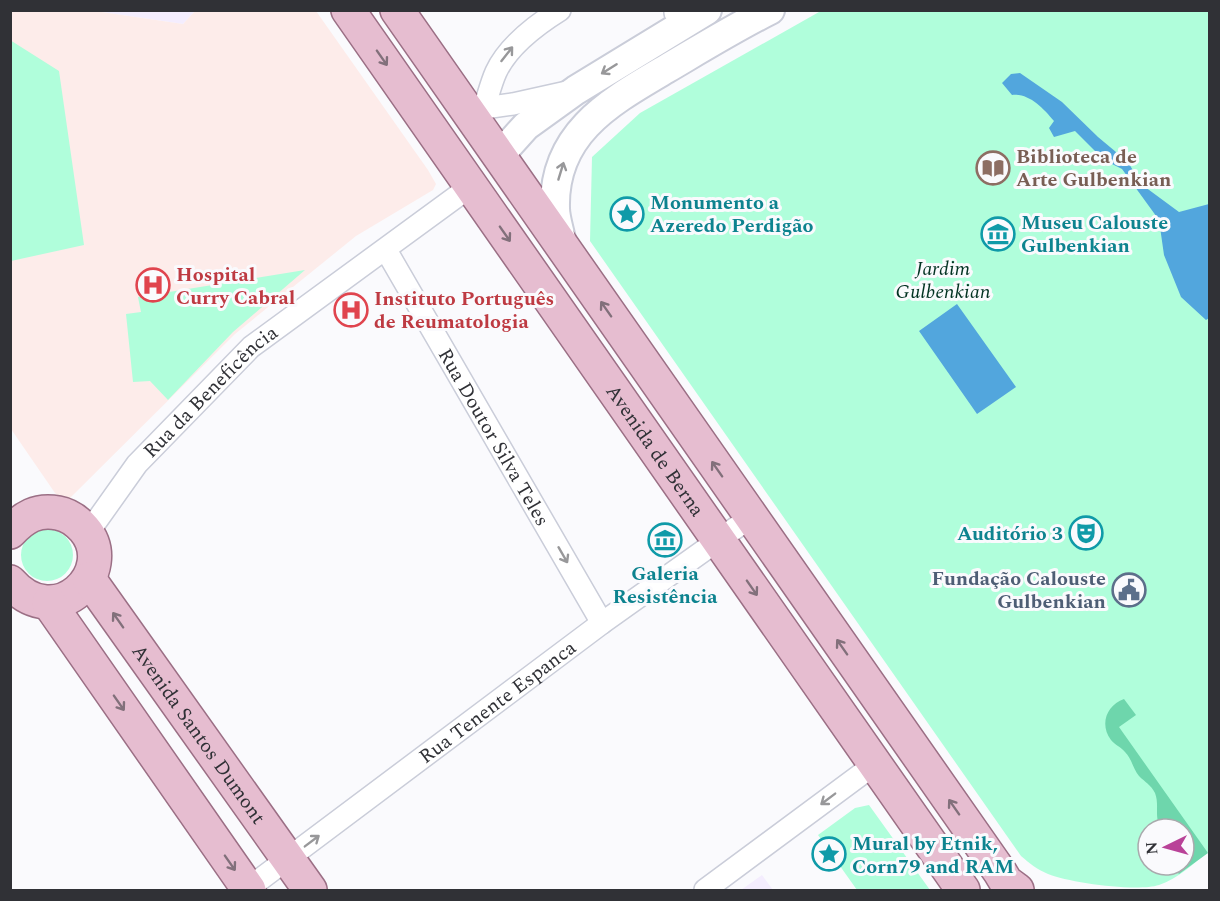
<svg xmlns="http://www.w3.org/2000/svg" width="1220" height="901" viewBox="0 0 1220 901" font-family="Spectral,serif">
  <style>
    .education { fill: #f4edfe }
    .medical { fill: #fdecea }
    .green { fill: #b0fedb; fill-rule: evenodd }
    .forest { fill: #6ed6ac }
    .water { fill: #52a6dd }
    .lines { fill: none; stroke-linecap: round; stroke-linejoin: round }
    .street-casing { stroke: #cacdd9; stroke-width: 24 }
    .secondary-casing { stroke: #cacdd9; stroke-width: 32 }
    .primary-casing { stroke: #9b6f85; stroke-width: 36 }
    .street { stroke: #fff; stroke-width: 21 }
    .secondary { stroke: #fff; stroke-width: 28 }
    .primary { stroke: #e6bdd0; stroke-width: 33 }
    .oneway { stroke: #98989a }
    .oneway2 { stroke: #82707b }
    .labels { text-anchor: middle; stroke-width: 6; stroke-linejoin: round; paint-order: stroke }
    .education-label { font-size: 20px; font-weight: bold; fill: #785e54; stroke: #fafafd; text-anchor: start }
    .culture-label { font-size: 20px; font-weight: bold; fill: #0d838f; stroke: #fafafd; text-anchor: start }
    .park-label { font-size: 20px; font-style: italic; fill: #023322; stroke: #fafafd }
    .health-label { font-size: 20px; font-weight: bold; fill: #be3a42; stroke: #fafafd; text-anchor: start }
    .street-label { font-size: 20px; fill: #303136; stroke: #fafafd }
    .service-label { font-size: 20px; font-weight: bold; fill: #4e5e75; stroke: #fafafd; text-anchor: end }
  </style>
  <rect width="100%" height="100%" fill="#fafafd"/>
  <path class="education" d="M95 11H195L183 24Z
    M762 875 773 890H741Z"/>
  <path class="medical" d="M10 11H95L183 24 195 11H316L428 170 436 184 433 190 356 236 235 334 69 499 61 498 55 493 11 429Z"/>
  <path class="green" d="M827 10 1209 11V851C1194 863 1178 879 1159 885 1137 892 1070 883 1048 874 1038 870 1029 863 1021 856L590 241 592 157 640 113 819 12ZM1148 829H1184V865H1148Z
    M10 40 59 71 84 245 11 261Z
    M305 270 233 332 168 400 150 381 133 382 126 314 141 312 138 297Z
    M21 555a26 26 0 1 1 52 0a26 26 0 1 1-52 0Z
    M869 805 930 890H857L818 835 855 808Z"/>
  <path class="forest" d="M1124 699 1136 715 1119 727 1208 853 1179 874 1171 865H1184V829H1162C1153 818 1160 806 1155 793 1151 785 1145 782 1139 776 1133 769 1132 759 1125 752 1121 747 1115 745 1111 740 1099 724 1107 705 1124 699Z"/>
  <path class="water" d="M1020 73 1062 102 1098 137 1128 162 1141 184 1179 212 1209 204V318L1206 320 1181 297 1164 255 1159 220 1122 169 1104 160 1075 131 1054 137 1049 128 1054 121C1043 108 1029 93 1012 95L1002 83 1011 74Z
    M957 304 1016 387 977 414 919 331Z"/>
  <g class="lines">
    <defs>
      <g id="street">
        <path d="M675 10V13"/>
        <path d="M484 108C488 96 491 83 496 72 508 46 536 25 560 10"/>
        <path d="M476 114 484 108 513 104 567 92"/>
        <path id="s1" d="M386 250 602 623"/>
        <path id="s2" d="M88 533 137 464 251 347 471 186"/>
        <path id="s3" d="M246 890 602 623 751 517"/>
        <path d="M705 890 875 764"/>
      </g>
      <path id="secondary" d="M499 156 526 126 576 90 707 10
        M562 244C560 232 555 219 555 208 553 133 610 102 666 69 700 49 734 28 770 10"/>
      <g id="primary">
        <path id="s4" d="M348 10 963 890"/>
        <path d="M397 10 1000 872 1006 882 1017 890"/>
        <path d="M10 532C24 517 37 509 58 513 69 515 77 521 84 529 120 571 56 635 10 582"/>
        <path id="s5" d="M89 579 310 890"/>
        <path d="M49 603 249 890"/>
      </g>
    </defs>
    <use href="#street" class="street-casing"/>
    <use href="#secondary" class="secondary-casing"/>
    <use href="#primary" class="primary-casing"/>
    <use href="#street" class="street"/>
    <use href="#secondary" class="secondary"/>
    <use href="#primary" class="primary"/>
  </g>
  <defs><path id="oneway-shaft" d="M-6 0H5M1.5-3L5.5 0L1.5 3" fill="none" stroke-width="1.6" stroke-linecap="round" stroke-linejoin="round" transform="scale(1.5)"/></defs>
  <g class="oneway">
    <use href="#oneway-shaft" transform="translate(507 54) rotate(-52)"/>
    <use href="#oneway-shaft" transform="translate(609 69) rotate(148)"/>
    <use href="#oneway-shaft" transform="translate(561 171) rotate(-73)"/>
    <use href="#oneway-shaft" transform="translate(563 555) rotate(60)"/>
    <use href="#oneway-shaft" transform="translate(828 799) rotate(143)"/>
    <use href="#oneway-shaft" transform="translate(312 841) rotate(-37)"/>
  </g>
  <g class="oneway2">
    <use href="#oneway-shaft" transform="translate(382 58) rotate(55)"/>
    <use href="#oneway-shaft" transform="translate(505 234) rotate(55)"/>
    <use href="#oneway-shaft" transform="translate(606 309) rotate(-125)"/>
    <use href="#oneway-shaft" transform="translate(717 469) rotate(-125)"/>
    <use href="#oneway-shaft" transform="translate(752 588) rotate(55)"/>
    <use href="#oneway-shaft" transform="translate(118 620) rotate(-125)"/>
    <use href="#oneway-shaft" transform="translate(842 647) rotate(-125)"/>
    <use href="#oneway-shaft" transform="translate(119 703) rotate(55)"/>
    <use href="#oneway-shaft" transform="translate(954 807) rotate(-125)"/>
    <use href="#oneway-shaft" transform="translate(230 863) rotate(55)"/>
  </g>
  <defs>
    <symbol id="library-ring" viewBox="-11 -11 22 22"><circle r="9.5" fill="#fafafd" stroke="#8d6e63" stroke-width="1.5"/><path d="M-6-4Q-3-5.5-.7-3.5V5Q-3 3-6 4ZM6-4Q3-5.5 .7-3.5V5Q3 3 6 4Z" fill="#8d6e63"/></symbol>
    <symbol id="sight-ring" viewBox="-11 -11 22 22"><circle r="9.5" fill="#fafafd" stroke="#0f9aa8" stroke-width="1.5"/><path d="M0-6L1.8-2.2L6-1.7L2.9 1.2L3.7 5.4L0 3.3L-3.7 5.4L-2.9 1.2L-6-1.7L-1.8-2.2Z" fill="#0f9aa8"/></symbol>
    <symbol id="museum-ring" viewBox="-11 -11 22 22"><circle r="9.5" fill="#fafafd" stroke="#0f9aa8" stroke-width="1.5"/><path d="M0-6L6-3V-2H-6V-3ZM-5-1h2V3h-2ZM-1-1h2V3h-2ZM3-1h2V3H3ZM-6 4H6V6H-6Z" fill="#0f9aa8"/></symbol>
    <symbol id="hospital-ring" viewBox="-11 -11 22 22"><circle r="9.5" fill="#fafafd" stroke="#e0444e" stroke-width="1.5"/><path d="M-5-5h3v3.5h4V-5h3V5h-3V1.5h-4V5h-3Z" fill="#e0444e"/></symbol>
    <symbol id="theatre-ring" viewBox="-11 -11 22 22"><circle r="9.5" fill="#fafafd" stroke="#0f9aa8" stroke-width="1.5"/><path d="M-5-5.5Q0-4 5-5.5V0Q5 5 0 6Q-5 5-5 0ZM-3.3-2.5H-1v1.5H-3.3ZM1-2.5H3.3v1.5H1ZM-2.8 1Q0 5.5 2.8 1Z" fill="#0f9aa8"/></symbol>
    <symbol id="civic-ring" viewBox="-11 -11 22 22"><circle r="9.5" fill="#fafafd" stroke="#5c6f8a" stroke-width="1.5"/><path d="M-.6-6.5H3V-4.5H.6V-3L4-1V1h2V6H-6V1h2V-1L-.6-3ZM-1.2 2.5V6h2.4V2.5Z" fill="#5c6f8a"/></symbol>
  </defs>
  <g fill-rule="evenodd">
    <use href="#library-ring" x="974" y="149" width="38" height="38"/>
    <use href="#sight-ring" x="608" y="195" width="38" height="38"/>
    <use href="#museum-ring" x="979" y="215" width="38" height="38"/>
    <use href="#hospital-ring" x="134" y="266" width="38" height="38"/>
    <use href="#hospital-ring" x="332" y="291" width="38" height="38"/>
    <use href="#theatre-ring" x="1067" y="514" width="38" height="38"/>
    <use href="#museum-ring" x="646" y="521" width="38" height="38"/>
    <use href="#civic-ring" x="1110" y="571" width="38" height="38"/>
    <use href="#sight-ring" x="810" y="835" width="38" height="38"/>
  </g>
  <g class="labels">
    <g class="education-label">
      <text x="1016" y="163">Biblioteca de<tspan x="1016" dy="23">Arte Gulbenkian</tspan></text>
    </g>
    <g class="culture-label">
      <text x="650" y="209">Monumento a<tspan x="650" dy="23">Azeredo Perdigão</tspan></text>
      <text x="1021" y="229">Museu Calouste<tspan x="1021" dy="23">Gulbenkian</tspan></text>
      <text x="1063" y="540" text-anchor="end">Auditório 3</text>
      <text x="665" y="580" text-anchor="middle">Galeria<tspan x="665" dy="23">Resistência</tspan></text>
      <text x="852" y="850">Mural by Etnik,<tspan x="852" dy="23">Corn79 and RAM</tspan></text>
    </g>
    <g class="park-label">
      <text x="943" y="275">Jardim<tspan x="943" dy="23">Gulbenkian</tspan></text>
    </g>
    <g class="health-label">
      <text x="176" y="281">Hospital<tspan x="176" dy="23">Curry Cabral</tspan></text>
      <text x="374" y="305">Instituto Português<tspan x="374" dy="23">de Reumatologia</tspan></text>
    </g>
    <g class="street-label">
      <text dy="7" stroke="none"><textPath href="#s2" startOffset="188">Rua da Beneficência</textPath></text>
      <text dy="7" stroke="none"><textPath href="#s1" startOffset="216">Rua Doutor Silva Teles</textPath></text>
      <text dy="7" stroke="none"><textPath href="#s4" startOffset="537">Avenida de Berna</textPath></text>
      <text dy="7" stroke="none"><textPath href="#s3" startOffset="314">Rua Tenente Espanca</textPath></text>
      <text dy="7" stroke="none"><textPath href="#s5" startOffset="190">Avenida Santos Dumont</textPath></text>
    </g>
    <g class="service-label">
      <text x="1106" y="585">Fundação Calouste<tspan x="1106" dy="23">Gulbenkian</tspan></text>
    </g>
  </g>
  <rect width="1220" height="901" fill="none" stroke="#303136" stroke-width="24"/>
  <g transform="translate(1166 847) rotate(265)"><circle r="28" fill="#fafafd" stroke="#a9aaad" stroke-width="1.5"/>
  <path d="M0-4.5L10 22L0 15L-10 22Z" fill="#b94298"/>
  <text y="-9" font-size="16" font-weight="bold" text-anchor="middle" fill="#303136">N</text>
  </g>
</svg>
